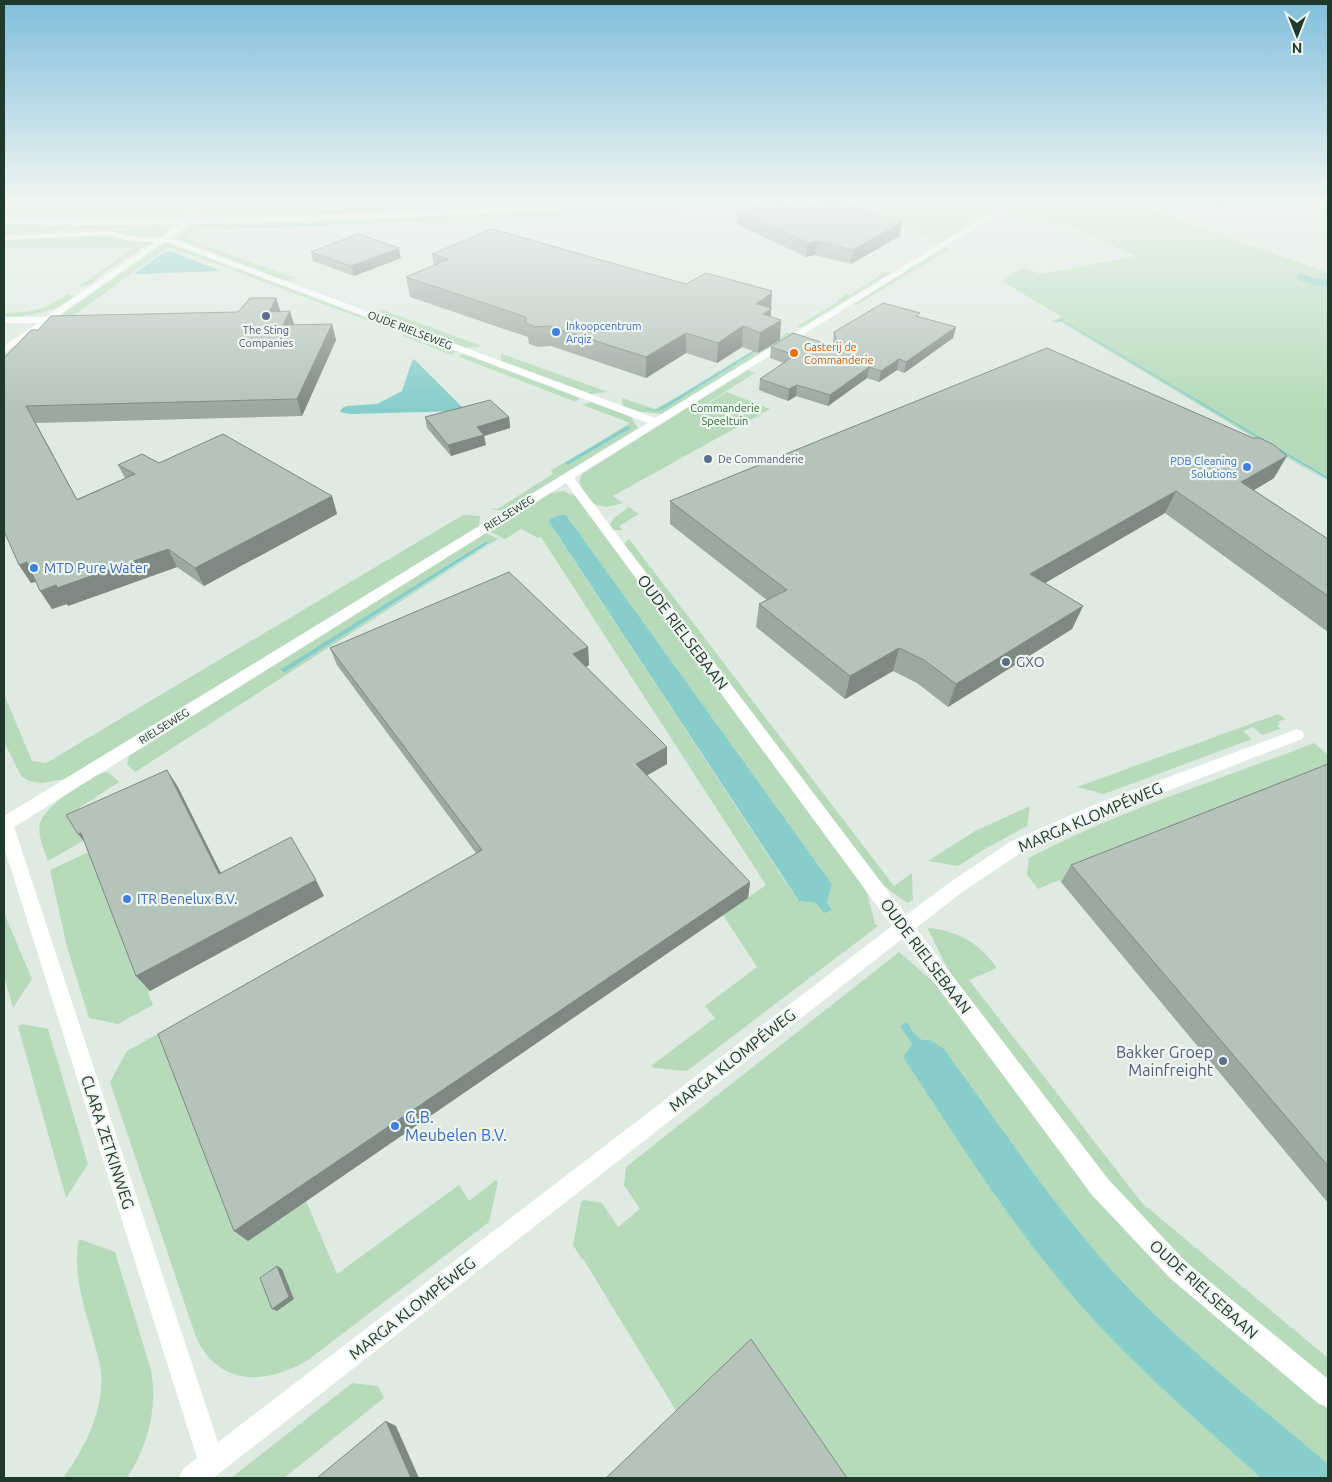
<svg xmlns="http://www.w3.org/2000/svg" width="1332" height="1482" viewBox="0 0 1332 1482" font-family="Ubuntu,sans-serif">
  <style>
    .green { fill: #b7dbba; fill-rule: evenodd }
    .water { fill: #87cecb }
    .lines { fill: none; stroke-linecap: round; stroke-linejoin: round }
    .minor { fill: #fff; fill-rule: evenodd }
    .tertiary { fill: #fff; fill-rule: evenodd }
    .wall { fill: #9ba9a1 }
    .shaded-wall { fill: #7e8983 }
    .building { fill: #b4c4bb; stroke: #7e8983 }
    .service-dot { fill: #5c6f8a; stroke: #eff6f1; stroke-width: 2 }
    .shop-dot { fill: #3f7fe0; stroke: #eff6f1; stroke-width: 2 }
    .food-dot { fill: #e8710a; stroke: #eff6f1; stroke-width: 2 }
    .labels { text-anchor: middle; stroke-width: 4.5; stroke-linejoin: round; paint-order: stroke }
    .far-shop-label { font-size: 11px; fill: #366cbe; stroke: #eff6f1; text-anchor: start }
    .far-service-label { font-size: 11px; fill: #4e5e75; stroke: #eff6f1 }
    .far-street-label { font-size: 11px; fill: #20392d; stroke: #eff6f1 }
    .far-food-label { font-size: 11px; fill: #c56008; stroke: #eff6f1; text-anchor: start }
    .far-park-label { font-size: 11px; fill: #2c6e39; stroke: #eff6f1 }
    .shop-label { font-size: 14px; fill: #366cbe; stroke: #eff6f1; text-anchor: start }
    .service-label { font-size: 14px; fill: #4e5e75; stroke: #eff6f1; text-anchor: start }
    .near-street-label { font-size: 16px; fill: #20392d; stroke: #eff6f1 }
    .near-service-label { font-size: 16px; fill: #4e5e75; stroke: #eff6f1; text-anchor: end }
    .near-shop-label { font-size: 16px; fill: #366cbe; stroke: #eff6f1; text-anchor: start }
  </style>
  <rect width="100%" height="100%" fill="#deeae2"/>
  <path class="green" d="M4 202H58L68 205 101 207C80 221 29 213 4 211Z
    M491 202H625L481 209 210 216 203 212 209 208 222 205 444 204Z
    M684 202H753L538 215 298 225 499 218 777 202 476 220 202 228 188 239 298 279 284 280 175 238 186 229 201 223 602 207Z
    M863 202 929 239 935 236 928 237 867 202H991L948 229 994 202H1004L941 242 927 241 928 239Z
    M1031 202H1089L1096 207 1115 212 1118 207 1106 202H1128L1328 273V280L1306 274 1326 287H1328V477L1061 319 1054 322 1062 321 1280 451 1328 482 1061 322 1053 323 1052 321 1062 317 1002 281 1022 268 1041 274 1136 256 1070 226 1013 213Z
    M177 205 182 207 184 210C171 222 109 217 90 217 112 199 149 206 177 205Z
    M4 223H76L63 231 4 234Z
    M82 223 164 224 169 228C159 249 127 233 111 232 98 231 84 235 71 232L157 227 74 230Z
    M99 235 115 237 130 241H153L101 274 92 284 78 287 134 248H4V240Z
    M165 242 235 268 231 269 168 247 4 366V356Z
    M945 247 949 250 856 305 854 304Z
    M236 268 425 340 421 342 426 344 431 342 455 351 452 355 403 336 401 335 403 334 232 270Z
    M885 272 890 273 802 327H796L839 301 837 300 847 294 850 295Z
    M68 294 74 296C53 314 30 316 4 317V313C34 312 42 311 68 294Z
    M380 309 482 346 466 348 379 315Z
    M788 332 791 334 662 414 642 412 623 406 622 398 655 409 685 393 656 410 645 409 658 411Z
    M464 354 579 398 576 402 457 356Z
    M501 354 505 355 608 392 591 394 501 361Z
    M748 370 755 373 685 417 727 392 770 409 613 496 623 503 606 507 594 504C586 494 574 485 583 473Z
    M591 402 631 417 638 428 503 511 490 509 493 508 497 509 553 474 551 470 564 463 568 465 631 428 627 426 574 458 630 423 583 405Z
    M563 491 575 496 866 889 875 924 878 926 687 1071 654 1068 651 1066 715 1018 705 1006 757 967 723 915 766 885 541 537 538 538 521 529 505 539 489 531 551 493ZM566 515 832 884 827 902 832 910 816 903 799 901 781 875 550 524 552 517Z
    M629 507 639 514 619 526 622 530H613L610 525 614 518Z
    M463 515 480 516 479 526 78 772 64 779 42 783 29 781 21 776 4 742V694L32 761 46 763Z
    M486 533 498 539 135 772 127 764 129 756ZM485 541 489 544 284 673 280 671Z
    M629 539 894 886 912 873 913 900 907 903 883 885 624 544Z
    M1278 714 1285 719 1278 722 1280 724 1278 725 1280 729 1262 735 1253 727 1243 731 1252 739 1104 794 1077 787Z
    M1314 743 1328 755V776L1061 882 1059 880 1038 889 1027 875 1029 858C1120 810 1219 780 1314 743Z
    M108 772 119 782 79 808 90 837 48 861C44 849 37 835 40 823 45 806 92 773 108 772Z
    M1030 806 1027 826 983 850 958 866 928 861 975 831Z
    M95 849 150 991 148 992 153 1005 118 1024 89 1018 67 947 50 870Z
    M4 913 32 979 13 1008 4 976Z
    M929 928C959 931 980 944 997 968L969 980 1142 1203 1328 1358V1380L1189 1265 1121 1196 951 976 928 929Z
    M899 952 937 985 1059 1149 1201 1302 1328 1409V1464C1258 1404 1182 1346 1119 1278 1054 1207 1001 1126 944 1049L918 1038 907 1022 900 1026 912 1044 903 1057C959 1140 1011 1225 1076 1300 1132 1365 1198 1421 1261 1478H839L678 1414 582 1257 581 1258 573 1245 581 1202 584 1200 602 1203 618 1227 640 1209 624 1185 626 1167Z
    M23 1024 48 1029 88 1164 66 1198 18 1026Z
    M163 1031 306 1201 337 1274 459 1185 469 1201 496 1180 498 1182 489 1222 308 1360C266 1385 219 1387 196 1337L110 1082 127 1051Z
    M79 1239 115 1252 151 1370C158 1408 148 1445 127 1478H63C86 1447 107 1405 100 1365 96 1348 91 1331 86 1314 79 1289 74 1264 79 1239Z
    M352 1383 378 1386 384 1398 284 1478H231Z"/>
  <path class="water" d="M765 202C636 211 506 219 376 223 317 225 257 230 198 228L484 218Z
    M170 251 221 271 134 274 164 252Z
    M1300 274 1328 280V287L1317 286 1298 280 1296 277Z
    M1061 319 1328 477V480L1062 321 1054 322Z
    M774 338 776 339 667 407 658 411 644 409 646 408 656 410Z
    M414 359 463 408 461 411 351 414 340 412 342 408 347 406 377 404 402 391 412 361Z
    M627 426 631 428 568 465 564 463Z
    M560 515H566L832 884 827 902 832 910 824 913 816 903 799 901 549 522 551 518Z
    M486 541 489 543 284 673 280 670Z
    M907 1022C913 1031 918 1043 930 1040L944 1049C1001 1126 1054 1207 1119 1278 1182 1346 1258 1404 1328 1464V1478H1261C1198 1421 1132 1365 1076 1300 1011 1225 958 1140 903 1057L912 1044 900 1026Z"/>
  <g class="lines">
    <path class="minor" d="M61 202H289L327 205 478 202 475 204 327 209 283 205 202 206 187 226 170 238 655 418 1009 202H1016L574 478 906 915 949 883 1010 842 1096 804 1292 731 1297 729 1302 731 1304 735 1302 739 1108 814 1022 852 961 893 916 928 1108 1179 1187 1263 1328 1379V1407L1319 1404 1171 1279 1092 1195 902 939 221 1472 213 1478H179L183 1469 197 1458 4 847V816L648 423 168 242H164L4 353V346L38 323H4V317H45L155 242 134 241 108 235 4 240V236L108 231 134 237 161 238 181 222 195 206H76ZM566 483 892 926 218 1442 14 827Z"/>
    <path class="tertiary" d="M627 202H658L655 204C438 217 221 228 4 224V220C212 221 420 213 627 202Z"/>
  </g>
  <path class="wall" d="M1202 202H1240L1218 207Z
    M798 210 900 236 851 264 815 255 806 257 737 224V211Z
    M311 252 401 258 354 276 313 261Z
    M432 254 686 284 771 293V316L780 340 758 353 742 347 717 363 686 353 646 378 551 346 538 347 529 344 528 337 410 297 406 277 434 266Z
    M280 311 294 325 332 324 336 340 302 416 36 423 77 499 125 478 118 465 159 463 332 496 337 514 204 586 177 567 68 606 67 604 52 609 36 582 31 583 19 565 4 358Z
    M919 317 956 327 953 338 904 373 897 370 879 382 867 378 828 406 796 396 788 401 759 390 760 379 784 363 770 358 771 347 834 346 833 342 834 332Z
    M425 417H509L510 428 484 436 486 445 451 456 427 428Z
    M1274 478 1254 490 1328 539V632L1165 513 1045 583 1083 606 1072 629 948 707 917 683 893 671 845 699 756 627 759 604 767 600 670 524V501Z
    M588 647 589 665 586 667 667 747V764L647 775 750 882 748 898 248 1241 234 1231 476 853 337 665 330 648Z
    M1328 764V1203L1061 882 1071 865Z"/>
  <path class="shaded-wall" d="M1220 202H1240L1218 207Z
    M902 222 900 236 851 264 853 250Z
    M817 241 815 255 806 257 808 243Z
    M399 248 401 258 354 276 351 266Z
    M772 291 771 294 772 293 770 327 781 320 780 340 758 353 760 333 756 304Z
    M276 298 281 313 269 312Z
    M290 311 295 327 283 325Z
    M332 324 336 340 302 416 297 399Z
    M743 326 742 347 717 363 718 343Z
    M956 327 953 338 904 373 906 362Z
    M686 333V353L646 378V357Z
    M899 359 897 370 879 382 881 371Z
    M869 367 867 378 828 406 830 395Z
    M797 385 796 396 788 401 789 389Z
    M509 417 510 428 484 436 486 445 451 456 448 445 477 427Z
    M1287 456 1274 478 1229 505 1241 482Z
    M1176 491 1165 513 1021 597 1030 574Z
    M332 496 337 514 204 586 195 568Z
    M168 549 177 567 68 606 67 604 52 609 40 591Z
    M27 562 39 581 31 583 19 565Z
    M1083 606 1072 629 948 707 956 684Z
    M588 647 589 665 575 672 573 654Z
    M899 648 893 671 845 699 850 676Z
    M667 747V764L637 781 636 764Z
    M167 770 178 787 230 891 219 874Z
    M81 833 92 851 78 834Z
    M316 880 324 896 150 991 136 976Z
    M750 882 748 898 248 1241 234 1231Z
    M277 1266 282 1269 294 1299 277 1311 272 1309Z
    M386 1421 396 1426 419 1478H411Z"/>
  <path class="building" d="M776 202H778L798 210 832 202H844L902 222 853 250 817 241 808 243 737 211Z
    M492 229 686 284 706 273 772 291 770 292 772 293 756 304 772 308 763 314 781 320 760 333 743 326 718 343 686 333 646 357 549 326 535 327 526 323V317L406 277 449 259 432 254Z
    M358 234 399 248 351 266 311 252Z
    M250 298H276L269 312 290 311 283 325 332 324 297 399 26 406 77 500 135 474 118 465 142 454 159 463 223 434 332 496 195 568 168 549 57 588 56 585 40 591 27 562 19 565 4 531V358L31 330H38L51 316 238 312Z
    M883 303 920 313 916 316 956 327 906 362 899 359 881 371 869 367 830 395 797 385 789 389 760 379 795 355 771 347 793 333 839 348 834 332Z
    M1047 348 1253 438H1260L1274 445 1287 456 1241 482 1328 539V596L1176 491 1030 574 1083 606 956 684 924 660 899 648 850 676 759 604 787 590 670 501Z
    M490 400 509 417 477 427 484 435 448 445 425 417Z
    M509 572 588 647 573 654 667 747 636 764 750 882 234 1231 158 1034 482 850 330 648Z
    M1328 764V1166L1071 865Z
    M167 770 219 874 291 837 316 880 136 976 81 833 78 834 66 815Z
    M277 1266 289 1297 272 1309 260 1278Z
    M751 1339 847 1478H606Z
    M386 1421 411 1478H317Z"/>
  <linearGradient id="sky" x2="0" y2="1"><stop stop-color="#81bedc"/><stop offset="0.49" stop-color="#f0f6f2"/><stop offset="1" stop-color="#f0f6f2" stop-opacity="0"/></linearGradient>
  <rect width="1332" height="409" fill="url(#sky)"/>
  <g class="service-dot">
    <circle cx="266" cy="316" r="5"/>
    <circle cx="708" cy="459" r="5"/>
    <circle cx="1006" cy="662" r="5"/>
    <circle cx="1223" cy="1061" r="5"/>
  </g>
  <g class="shop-dot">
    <circle cx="556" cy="332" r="5"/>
    <circle cx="1247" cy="467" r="5"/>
    <circle cx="34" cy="568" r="5"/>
    <circle cx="127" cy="899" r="5"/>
    <circle cx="395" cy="1126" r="5"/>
  </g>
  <circle class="food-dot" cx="794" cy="353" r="5"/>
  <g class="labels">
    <g class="far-shop-label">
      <text x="566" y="330">Inkoopcentrum<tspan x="566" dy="13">Arqiz</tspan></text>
      <text x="1237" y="465" text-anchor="end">PDB Cleaning<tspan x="1237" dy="13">Solutions</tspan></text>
    </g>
    <g class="far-service-label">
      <text x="266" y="334">The Sting<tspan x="266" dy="13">Companies</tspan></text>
      <text x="718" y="463" text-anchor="start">De Commanderie</text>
    </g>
    <g class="far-street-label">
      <text transform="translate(410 330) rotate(21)" y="4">OUDE RIELSEWEG</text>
      <text transform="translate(509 513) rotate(-32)" y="4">RIELSEWEG</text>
      <text transform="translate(164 726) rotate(-32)" y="4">RIELSEWEG</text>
    </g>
    <g class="far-food-label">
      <text x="804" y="351">Gasterij de<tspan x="804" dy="13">Commanderie</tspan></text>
    </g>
    <g class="far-park-label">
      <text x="725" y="412">Commanderie<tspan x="725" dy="13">Speeltuin</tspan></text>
    </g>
    <g class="shop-label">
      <text x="44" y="573">MTD Pure Water</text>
      <text x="137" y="904">ITR Benelux B.V.</text>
    </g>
    <g class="service-label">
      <text x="1016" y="667">GXO</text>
    </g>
    <g class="near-street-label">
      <text transform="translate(683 632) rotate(53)" y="6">OUDE RIELSEBAAN</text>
      <text transform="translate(1090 817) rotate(-23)" y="6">MARGA KLOMPÉWEG</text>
      <text transform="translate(926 956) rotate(53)" y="6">OUDE RIELSEBAAN</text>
      <text transform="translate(732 1060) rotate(-38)" y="6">MARGA KLOMPÉWEG</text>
      <text transform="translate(108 1142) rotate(72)" y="6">CLARA ZETKINWEG</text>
      <text transform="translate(1204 1289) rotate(42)" y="6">OUDE RIELSEBAAN</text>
      <text transform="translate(412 1308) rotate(-38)" y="6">MARGA KLOMPÉWEG</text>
    </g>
    <g class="near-service-label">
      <text x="1213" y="1058">Bakker Groep<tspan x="1213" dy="18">Mainfreight</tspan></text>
    </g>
    <g class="near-shop-label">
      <text x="405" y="1123">G.B.<tspan x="405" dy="18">Meubelen B.V.</tspan></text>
    </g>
  </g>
  <rect width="1332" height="1482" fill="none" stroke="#20392d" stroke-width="10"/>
  <g transform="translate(1297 35) rotate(180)" stroke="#eff6f1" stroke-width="4" paint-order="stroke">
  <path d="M0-4L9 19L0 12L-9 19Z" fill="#20392d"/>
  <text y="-8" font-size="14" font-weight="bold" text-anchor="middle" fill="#20392d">N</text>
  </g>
</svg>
